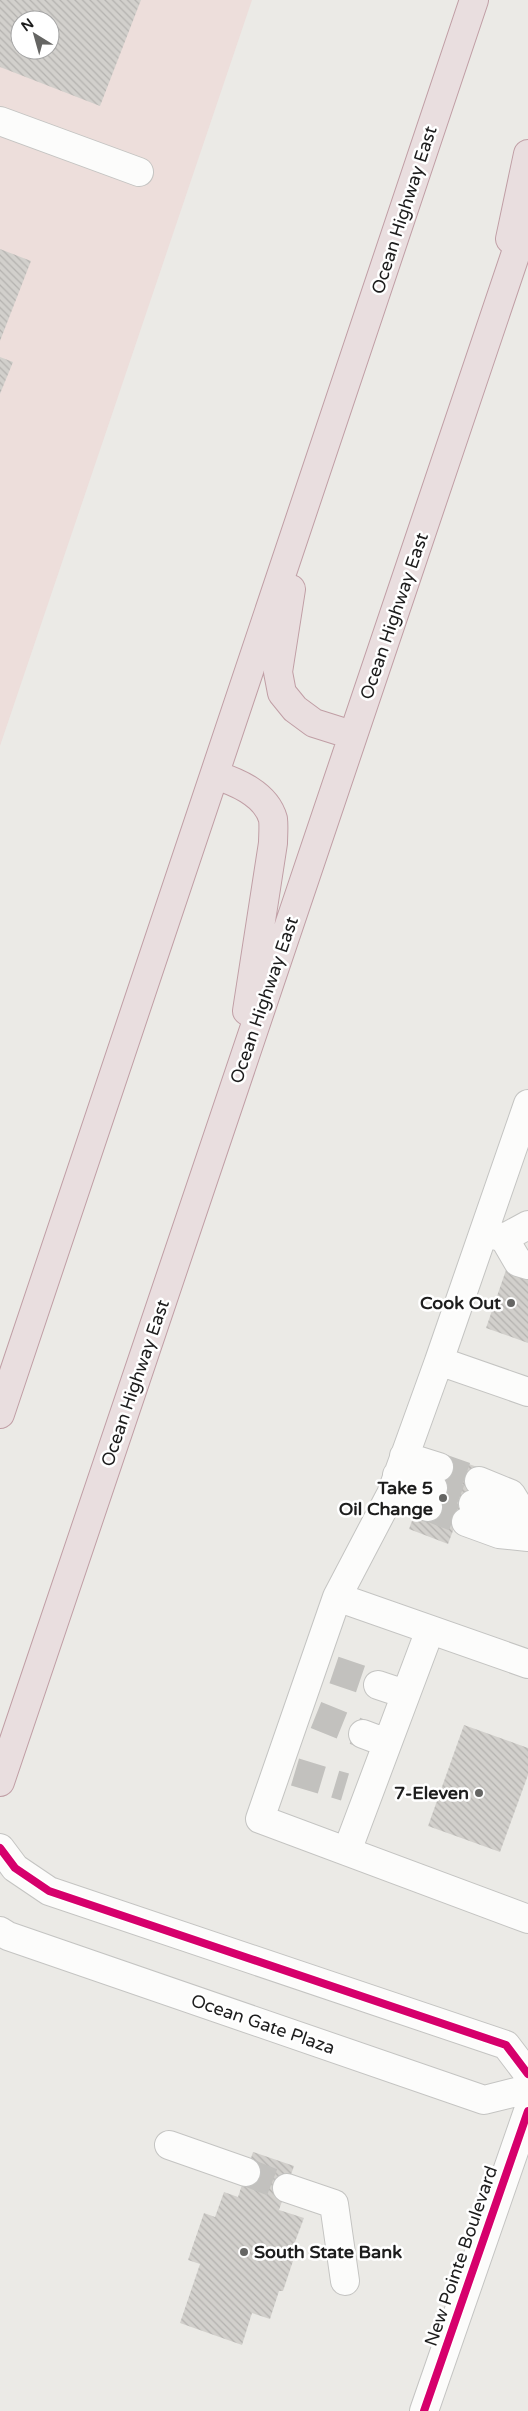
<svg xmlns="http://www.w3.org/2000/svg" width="528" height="2411" viewBox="0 0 528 2411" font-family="'Varela Round',sans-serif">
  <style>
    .commercial { fill: #eddedb; fill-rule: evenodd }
    .building { fill: url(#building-back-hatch); fill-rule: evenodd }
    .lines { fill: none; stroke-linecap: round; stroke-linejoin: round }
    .minor-tunnel { stroke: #c2c1be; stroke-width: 28; stroke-dasharray: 28 14; stroke-linecap: butt }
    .minor-casing { stroke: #c4c4c2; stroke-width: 30 }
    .highway-casing { stroke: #c09ea5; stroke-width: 30 }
    .minor { stroke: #fcfcfb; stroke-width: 28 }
    .highway { stroke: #e9dedf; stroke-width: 28 }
    .cycleway-casing { stroke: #fff; stroke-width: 11 }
    .cycleway { stroke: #d6006c; stroke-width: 8 }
    .poi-dot { fill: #656563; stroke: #fff; stroke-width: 2 }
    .labels { text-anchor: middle; stroke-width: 5; stroke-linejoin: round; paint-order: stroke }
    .street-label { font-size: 18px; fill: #1d1d1d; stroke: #fff }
    .poi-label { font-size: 18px; font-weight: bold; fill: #1d1d1d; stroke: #fff; text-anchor: end }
  </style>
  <defs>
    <pattern id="building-back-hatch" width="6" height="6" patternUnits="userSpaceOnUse" patternTransform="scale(1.25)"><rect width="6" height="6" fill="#d2d0cc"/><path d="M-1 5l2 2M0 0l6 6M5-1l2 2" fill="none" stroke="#b4b2af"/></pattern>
  </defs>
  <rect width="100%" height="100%" fill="#ebeae6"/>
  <path class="commercial" d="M0 0H252L0 746ZM20 20H50V50H20Z"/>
  <path class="building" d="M0 0H141L100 106 0 67ZM20 20H50V50H20Z
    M0 249 31 261 0 341Z
    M0 357 13 362 0 394Z
    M506 1270 528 1278V1343L486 1328Z
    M437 1452 477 1467 448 1544 409 1529Z
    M464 1725 528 1748V1775L500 1852 428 1826Z
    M253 2152 294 2166 279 2210 304 2218 295 2242 299 2243 283 2291H279L270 2319 252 2313 242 2345 180 2323 200 2264 188 2260 204 2213 215 2217 224 2192 238 2197Z"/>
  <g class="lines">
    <path class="minor-tunnel" d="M439 1467 479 1481
      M433 1488 473 1504
      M428 1507 466 1522
      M334 1670 378 1685
      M316 1715 363 1734
      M295 1772 345 1787
      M246 2172 287 2188"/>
    <defs>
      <path id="minor" d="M0 121 139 172
        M484 1232 504 1238 518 1262 528 1265
        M504 1238 528 1225
        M439 1361 528 1104
        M528 1392 439 1361 391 1494 337 1597 528 1664
        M404 1456 439 1467
        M397 1475 433 1488
        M479 1481 511 1494 528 1522
        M391 1494 428 1507
        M473 1504 507 1515 528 1531
        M466 1522 499 1534 528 1537
        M337 1597 260 1819 528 1919
        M378 1685 405 1694
        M363 1734 387 1743
        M0 1848 15 1868 49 1891 506 2045 528 2074
        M347 1851 430 1630
        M0 1931 8 1936 484 2100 528 2089
        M169 2145 246 2172
        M287 2188 334 2204 345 2281
        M424 2411 528 2111"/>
      <path id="highway" d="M510 239 528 154
        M291 589 278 672 282 693 295 709 314 723 352 735
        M215 775C237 782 266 794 273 819 274 827 273 836 273 843L247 1011
        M0 1414 474 0
        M0 1782 528 217"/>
    </defs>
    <use href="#minor" class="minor-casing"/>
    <use href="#highway" class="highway-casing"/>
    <use href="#minor" class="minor"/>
    <use href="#highway" class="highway"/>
    <defs>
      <path id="cycleway" d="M0 1848 15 1868 49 1891 506 2045 528 2074
        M424 2411 528 2111"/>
    </defs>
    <use href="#cycleway" class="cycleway-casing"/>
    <use href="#cycleway" class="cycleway"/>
  </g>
  <g class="poi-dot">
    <circle cx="511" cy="1303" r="5"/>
    <circle cx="443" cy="1498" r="5"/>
    <circle cx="479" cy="1793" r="5"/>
    <circle cx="244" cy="2252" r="5"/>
  </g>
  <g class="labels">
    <g class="street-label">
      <text transform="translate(404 210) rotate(-72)" y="6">Ocean Highway East</text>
      <text transform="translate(394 616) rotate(-71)" y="6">Ocean Highway East</text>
      <text transform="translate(264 1000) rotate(-71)" y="6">Ocean Highway East</text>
      <text transform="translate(135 1383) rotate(-71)" y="6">Ocean Highway East</text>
      <text transform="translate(263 2024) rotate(19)" y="6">Ocean Gate Plaza</text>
      <text transform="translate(461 2256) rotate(-71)" y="6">New Pointe Boulevard</text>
    </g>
    <g class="poi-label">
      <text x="501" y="1309">Cook Out</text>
      <text x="433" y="1494">Take 5<tspan x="433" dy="21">Oil Change</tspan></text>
      <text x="469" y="1799">7-Eleven</text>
      <text x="254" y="2258" text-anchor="start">South State Bank</text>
    </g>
  </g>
  <g transform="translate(35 35) rotate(323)"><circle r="24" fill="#ffffff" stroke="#a5a5a5"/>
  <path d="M0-4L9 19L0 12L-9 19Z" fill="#656563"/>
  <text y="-8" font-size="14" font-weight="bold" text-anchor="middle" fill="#1d1d1d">N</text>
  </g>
</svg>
